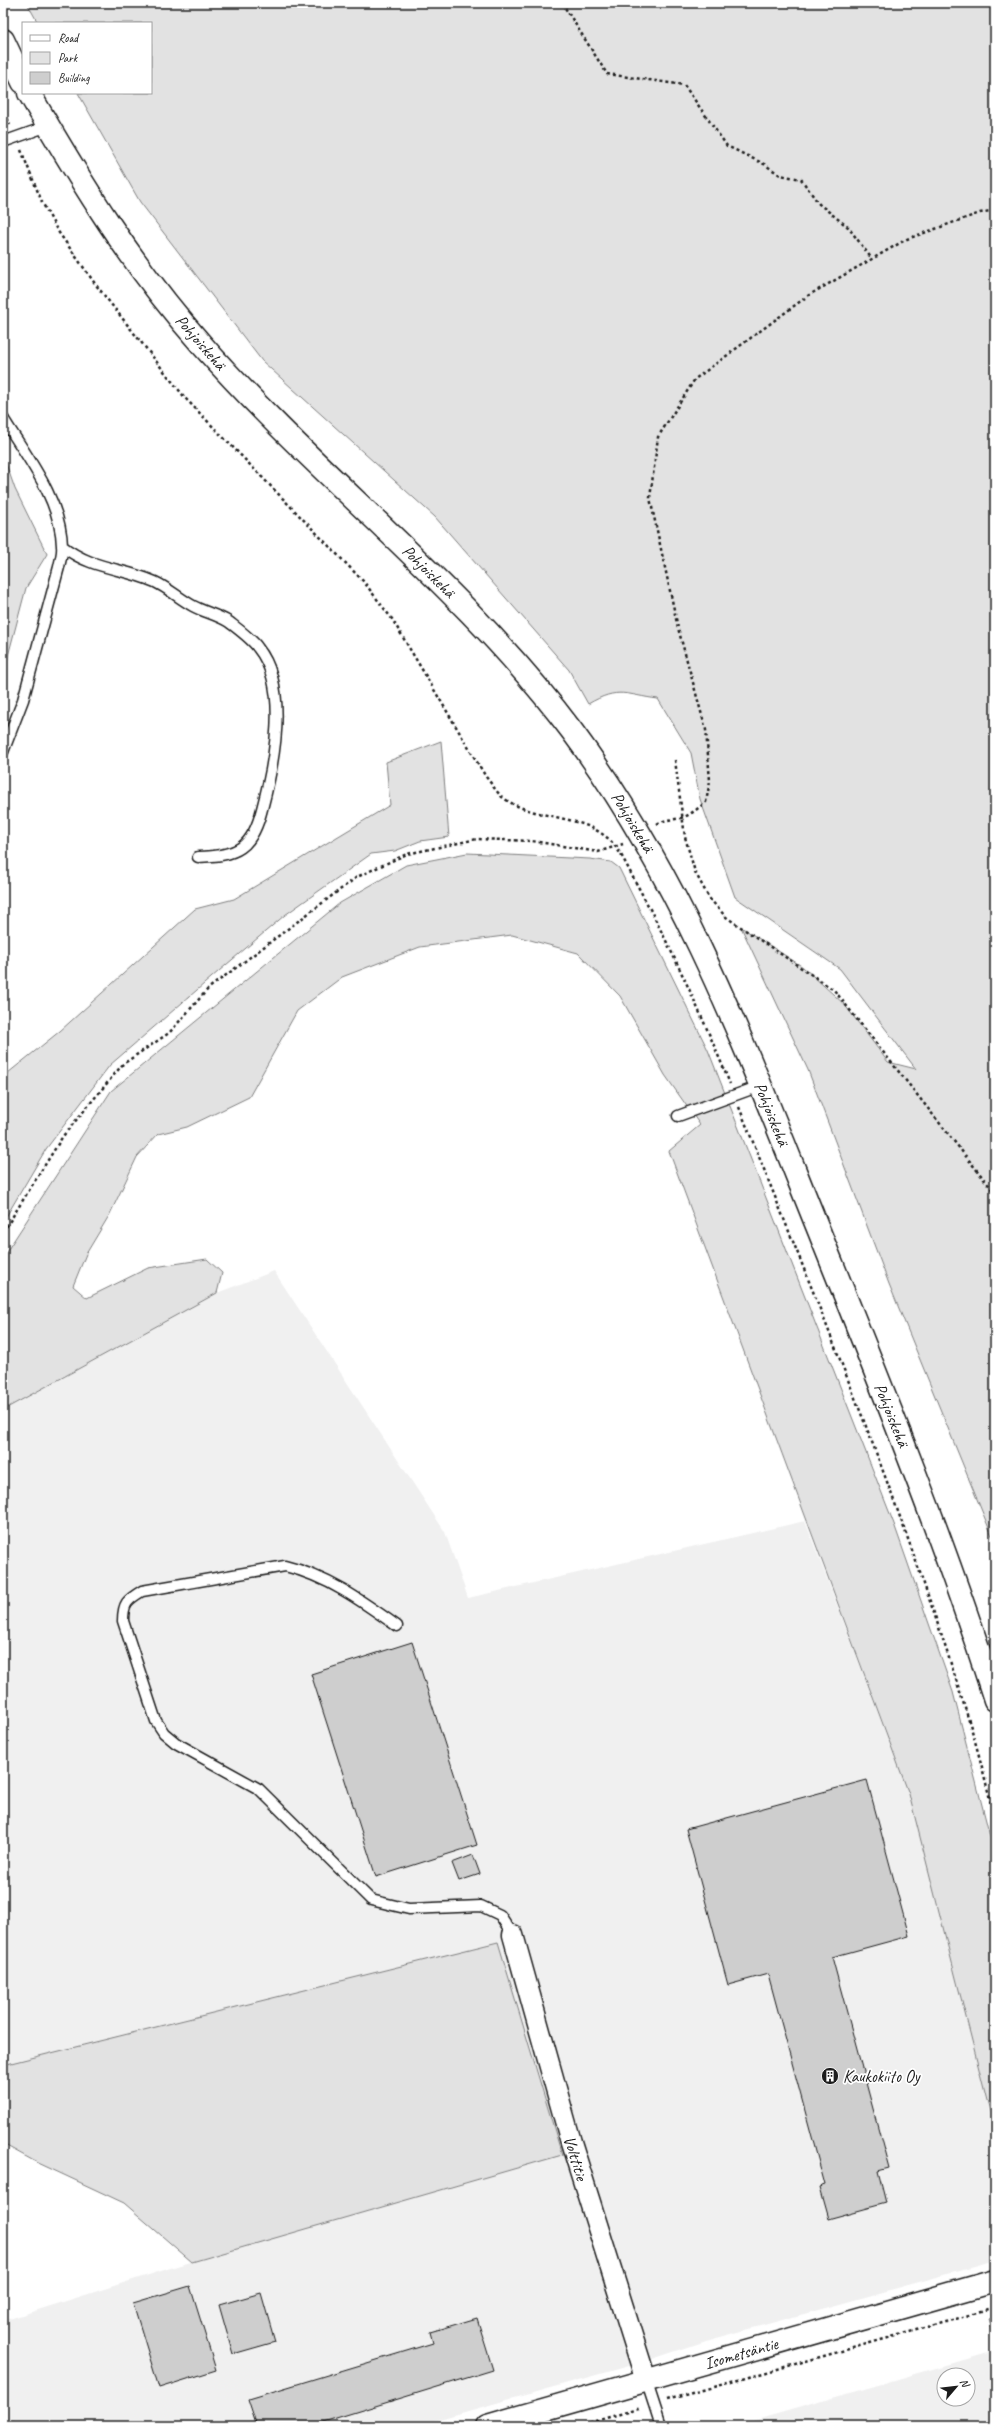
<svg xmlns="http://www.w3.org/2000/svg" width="998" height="2429" viewBox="0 0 998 2429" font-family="Caveat,sans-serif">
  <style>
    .built { fill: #f0f0f0; fill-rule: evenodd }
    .green { fill: #e2e2e2; stroke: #7f7f7f }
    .building { fill: #cecece; stroke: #1c1c1c }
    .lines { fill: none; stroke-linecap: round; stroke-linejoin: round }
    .service-casing { stroke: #1c1c1c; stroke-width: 13 }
    .minor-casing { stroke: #1c1c1c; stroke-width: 23 }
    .secondary-casing { stroke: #1c1c1c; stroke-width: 25 }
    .path { stroke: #1c1c1c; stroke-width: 2.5; stroke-dasharray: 3 3; stroke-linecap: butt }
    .service { stroke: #fff; stroke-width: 10 }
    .minor { stroke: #fff; stroke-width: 20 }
    .secondary { stroke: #fff; stroke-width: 22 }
    .labels { text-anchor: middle; stroke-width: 3.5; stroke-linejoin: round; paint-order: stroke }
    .street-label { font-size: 17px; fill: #1c1c1c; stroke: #fff }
    .poi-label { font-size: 17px; fill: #1c1c1c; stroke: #fff; text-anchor: start }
  </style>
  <rect width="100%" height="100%" fill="#fff"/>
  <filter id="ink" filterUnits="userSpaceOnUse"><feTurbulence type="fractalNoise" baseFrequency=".025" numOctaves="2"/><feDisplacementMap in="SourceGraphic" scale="8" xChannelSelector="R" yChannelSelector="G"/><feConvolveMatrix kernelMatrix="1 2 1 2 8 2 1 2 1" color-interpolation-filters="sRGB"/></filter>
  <g filter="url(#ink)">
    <path class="built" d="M274 1271 445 1532 468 1598 805 1521 909 1794 995 2131V2261L706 2341 646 2361 415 2426H3V2321L177 2266 562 2155 498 1942 3 2065V1410L217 1293Z
      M995 2351V2426H735ZM944 2375H968V2399H944Z"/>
    <path class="green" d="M27 3H995V1543L889 1284 808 1070 741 927 803 967 844 1004 888 1062 916 1069 840 969 735 897 700 799 691 753 658 699C626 695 619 686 588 704L569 670 435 517 262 361 140 202 78 93H151V23H38Z
      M3 455 15 489 47 554 26 588 8 656 3 699Z
      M441 741 449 837 420 841 395 851 371 854 285 915 226 965 110 1065 46 1149 3 1222V1077L60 1031 195 909 234 899 390 805 386 762Z
      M467 853 590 859 611 862 619 868 708 1050 894 1524 953 1692 995 1856V2131L909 1794 669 1151 700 1125 665 1075 620 996 578 953 512 935 420 947 342 977 297 1011 249 1097 187 1127 158 1134 137 1157 110 1214 86 1254 73 1286 87 1298 148 1268 207 1259 222 1273 217 1293 3 1410V1257L111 1091 340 903 406 865Z
      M498 1942 562 2155 192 2262 124 2203 34 2161 3 2144V2065Z
      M995 2317V2341L988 2319Z"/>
    <path class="building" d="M412 1642 477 1845 376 1877 311 1674Z
      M867 1780 909 1936 832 1957 889 2168 878 2171 886 2203 828 2219 819 2187 825 2185 768 1974 728 1985 686 1829Z
      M473 1855 480 1874 459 1881 452 1863Z
      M190 2286 216 2370 159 2388 133 2303Z
      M261 2293 275 2342 233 2354 219 2305Z
      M477 2318 493 2370 310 2426H257L248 2399 433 2343 430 2332Z
      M14 2422 15 2426H3V2425Z"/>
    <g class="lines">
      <defs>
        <path id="service" d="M3 142 48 126
          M3 418C26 456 61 499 62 546 63 553 60 561 59 567L23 700 3 752
          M62 546C93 570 121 567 155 582 168 588 180 599 193 606 204 612 218 615 229 622 238 629 252 639 258 648 290 688 274 764 262 809 252 849 237 856 198 857
          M678 1116 760 1086
          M397 1626C362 1601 327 1576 285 1566L142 1591C127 1600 123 1603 123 1621L156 1721 164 1733 176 1743 259 1789 371 1900 409 1909 481 1906 500 1915 513 1935
          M646 2380 661 2426"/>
        <path id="minor" d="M513 1935 571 2142 646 2380"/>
        <path id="secondary" d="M3 40 23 82
          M29 93C82 184 132 266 202 345 320 479 464 587 572 731 685 883 747 1052 817 1226 880 1383 944 1539 995 1700
          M487 2426 995 2281"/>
      </defs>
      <use href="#service" class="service-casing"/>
      <use href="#minor" class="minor-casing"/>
      <use href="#secondary" class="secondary-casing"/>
      <path class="path" d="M562 3 607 74 684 85 727 146 764 164 780 175 801 179 819 204 848 227 872 259
        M3 107 10 125
        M21 150 42 202 57 230 96 285 186 399 364 582 392 619 486 777C491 783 496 791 501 796 530 820 576 813 605 836 619 846 627 867 635 881 671 947 702 1015 730 1084
        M675 760 685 837 695 872 709 898 726 917 834 990 995 1193
        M657 824C665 819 672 820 681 818 691 815 698 808 706 802L710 781 706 730 678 628 650 498 658 437 695 379 809 295 907 239 980 213 995 210
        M739 1107C820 1310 905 1512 969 1721 979 1753 987 1787 995 1820
        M3 1232 63 1136 123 1064 169 1033 209 988 357 877 407 854 477 839 532 841 598 852 623 844
        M667 2400 995 2308
        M578 2426 641 2408"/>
      <use href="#service" class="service"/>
      <use href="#minor" class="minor"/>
      <use href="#secondary" class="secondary"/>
    </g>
  </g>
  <defs>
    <symbol id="building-disc" viewBox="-11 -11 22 22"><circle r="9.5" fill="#1c1c1c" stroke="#fff"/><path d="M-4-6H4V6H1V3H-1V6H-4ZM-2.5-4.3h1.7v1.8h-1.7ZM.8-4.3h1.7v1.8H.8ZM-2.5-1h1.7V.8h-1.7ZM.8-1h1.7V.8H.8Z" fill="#fff"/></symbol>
  </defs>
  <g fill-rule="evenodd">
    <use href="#building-disc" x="820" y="2066" width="20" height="20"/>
  </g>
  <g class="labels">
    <g class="street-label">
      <text transform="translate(201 342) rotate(49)" y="6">Pohjoiskehä</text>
      <text transform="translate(429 571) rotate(45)" y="6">Pohjoiskehä</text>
      <text transform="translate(633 822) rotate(59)" y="6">Pohjoiskehä</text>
      <text transform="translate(772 1114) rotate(68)" y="6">Pohjoiskehä</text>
      <text transform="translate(892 1415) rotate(68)" y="6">Pohjoiskehä</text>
      <text transform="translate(576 2158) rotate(73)" y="6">Volttitie</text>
      <text transform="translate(741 2353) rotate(-16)" y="6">Isometsäntie</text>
    </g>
    <g class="poi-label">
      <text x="843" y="2082">Kaukokiito Oy</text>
    </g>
  </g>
  <rect width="998" height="2429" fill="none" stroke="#fff" stroke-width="16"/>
  <rect x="8" y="8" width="982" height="2413" fill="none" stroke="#1c1c1c" stroke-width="1.5" filter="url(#ink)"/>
  <rect x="22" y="22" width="130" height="72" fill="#ffffff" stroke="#a4a4a4"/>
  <rect x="30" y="35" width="20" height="6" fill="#ffffff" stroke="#a4a4a4"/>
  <text x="58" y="42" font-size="12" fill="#1c1c1c">Road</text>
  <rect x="30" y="52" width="20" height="12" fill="#e2e2e2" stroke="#a4a4a4"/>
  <text x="58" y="62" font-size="12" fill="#1c1c1c">Park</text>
  <rect x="30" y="72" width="20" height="12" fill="#cecece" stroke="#a4a4a4"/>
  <text x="58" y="82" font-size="12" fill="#1c1c1c">Building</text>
  <g transform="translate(956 2387) rotate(62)"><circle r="19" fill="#ffffff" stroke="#a4a4a4"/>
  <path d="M0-3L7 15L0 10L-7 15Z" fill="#1c1c1c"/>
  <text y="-6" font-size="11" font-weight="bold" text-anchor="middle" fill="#1c1c1c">N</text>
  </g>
</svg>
